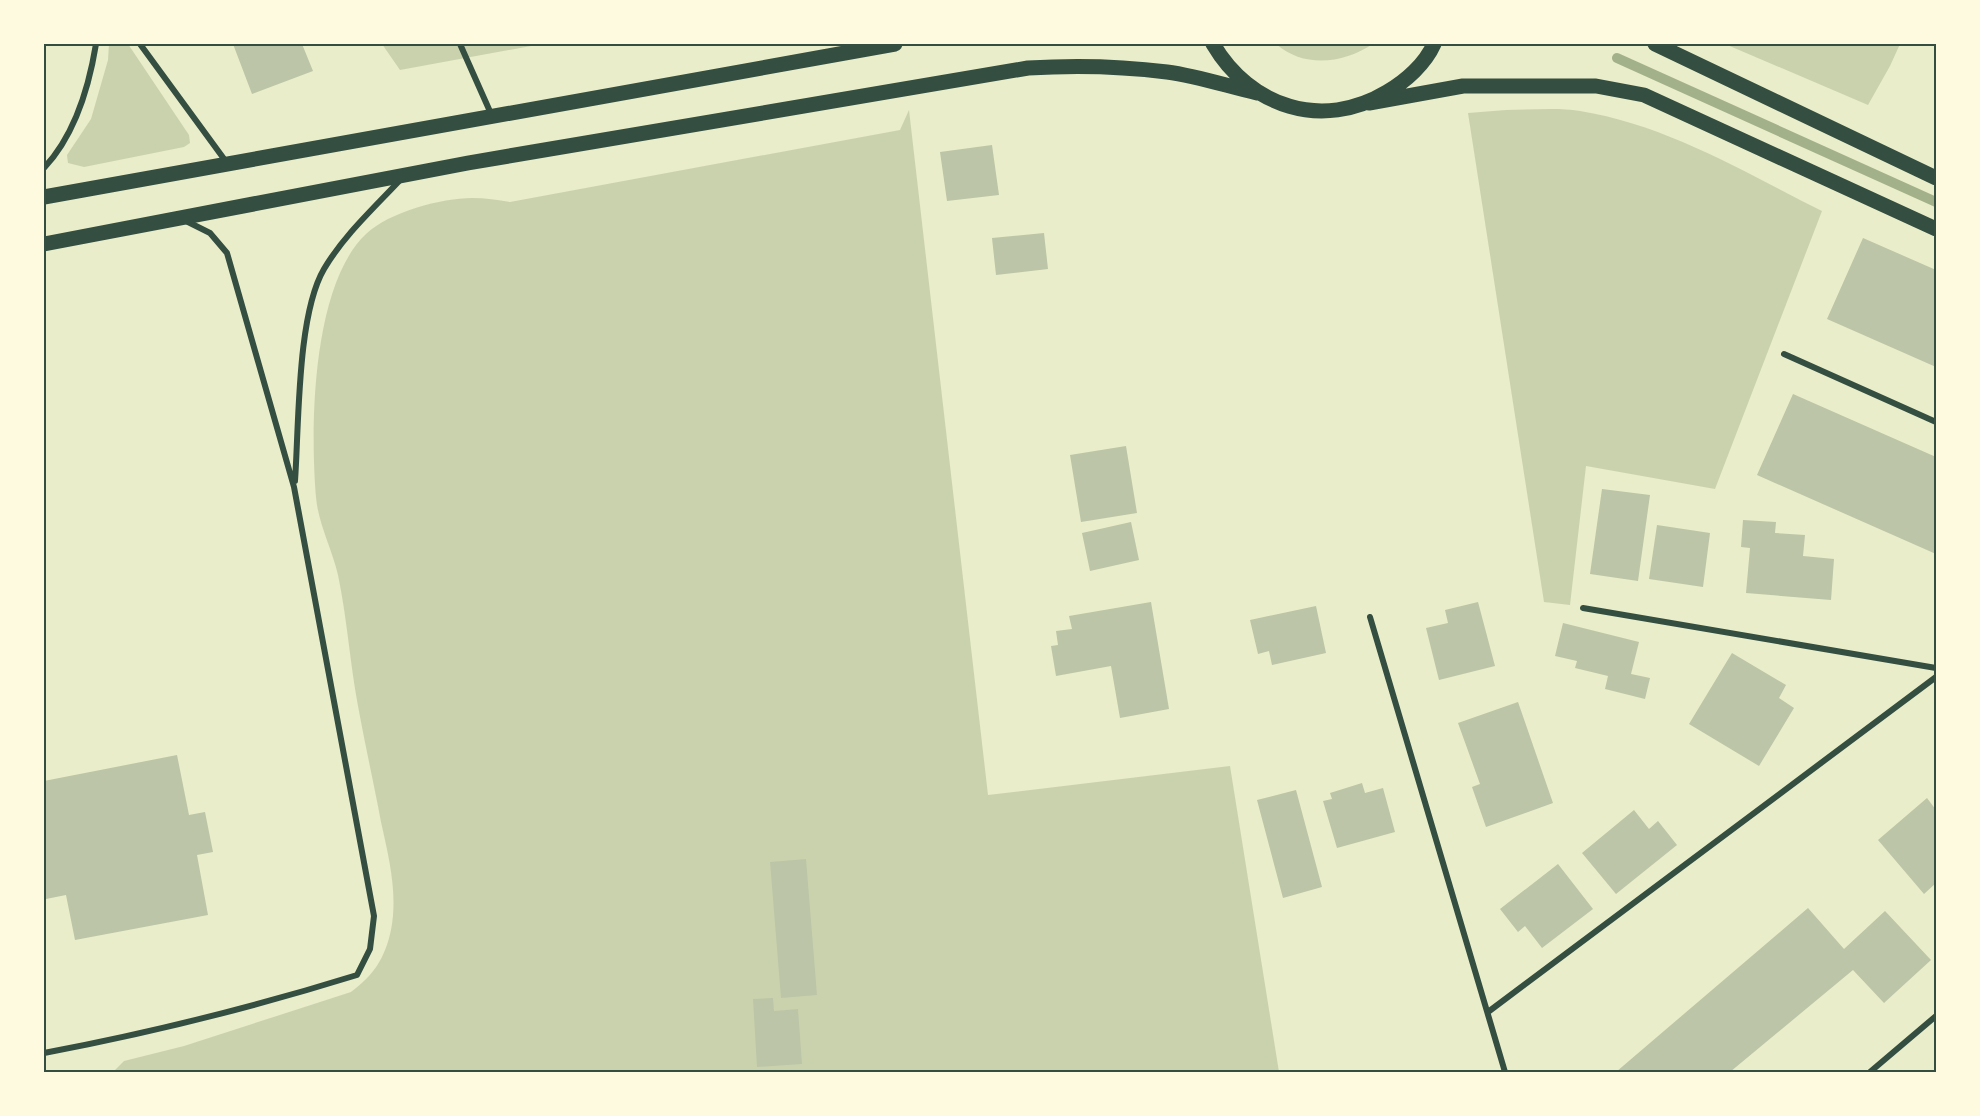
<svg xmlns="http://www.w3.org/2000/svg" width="1980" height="1116" viewBox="0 0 1980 1116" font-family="Jost,sans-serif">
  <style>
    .green { fill: #cad2ad }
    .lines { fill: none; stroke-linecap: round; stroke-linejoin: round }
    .stream { stroke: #a3b18a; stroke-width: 10 }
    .building { fill: #bcc5a7 }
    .minor { stroke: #344e41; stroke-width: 6 }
    .primary { stroke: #344e41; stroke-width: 15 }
    .neatline { fill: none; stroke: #344e41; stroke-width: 2 }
  </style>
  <rect width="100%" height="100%" fill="#e9edc9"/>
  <path class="green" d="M109 44H128L189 135 190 143 184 147 84 167 68 163 67 155 91 119 108 60Z
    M382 44H542L400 70Z
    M1276 44H1373C1344 63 1305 69 1276 44Z
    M1725 44H1900L1890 66 1868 105Z
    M909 110 988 795 1230 766 1279 1072H113L124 1061 184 1046 351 992C374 975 385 958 391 930 398 894 389 858 381 822 374 784 365 745 358 706 350 663 347 618 338 575 332 549 318 523 316 497 310 427 312 285 366 234 389 212 442 198 472 198 485 198 498 200 510 202L900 130Z
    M1506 110C1530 110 1557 107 1580 111 1667 125 1744 172 1822 211L1715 489 1586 466 1570 605 1544 602 1468 113Z"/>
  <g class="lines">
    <path class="stream" d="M1617 58 1936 202"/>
  </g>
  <path class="building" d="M233 44H302L313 71 252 94Z
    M992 145 999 195 947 201 940 152Z
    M1044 233 1048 269 996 275 992 238Z
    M1863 238 1936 270V367L1827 319Z
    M1793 394 1936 457V554L1757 475Z
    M1126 446 1137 513 1081 522 1070 455Z
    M1602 489 1650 495 1638 581 1590 574Z
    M1743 520 1776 522 1775 533 1805 535 1803 556 1834 559 1831 600 1746 593 1750 548 1741 547Z
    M1131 522 1139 560 1090 571 1082 533Z
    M1657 525 1710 533 1703 587 1649 579Z
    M1151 602 1169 709 1120 718 1111 666 1056 676 1051 646 1058 645 1056 631 1072 629 1069 616Z
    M1478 602 1495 666 1439 680 1426 628 1448 623 1445 610Z
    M1316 606 1326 653 1272 665 1269 651 1258 654 1250 620Z
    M1563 623 1639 642 1631 674 1650 678 1645 699 1605 689 1608 676 1575 668 1577 661 1555 656Z
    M1732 653 1786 685 1779 698 1794 708 1759 766 1689 724Z
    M1518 702 1553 803 1486 827 1472 787 1480 784 1458 723Z
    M177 755 189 815 205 812 213 852 197 855 208 915 75 940 66 895 46 899 44 781Z
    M1362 783 1365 793 1383 788 1395 832 1337 848 1323 801 1332 799 1330 793Z
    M1296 790 1322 887 1283 898 1257 800Z
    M1927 798 1936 810V883L1924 894 1878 840Z
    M1634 810 1649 829 1658 821 1677 845 1616 894 1582 853Z
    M806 859 817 995 781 998 770 862Z
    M1558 864 1593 909 1542 948 1525 926 1518 932 1500 909Z
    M1808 908 1844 949 1885 911 1931 960 1884 1003 1853 970 1730 1072H1616Z
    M773 998 774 1011 798 1009 802 1064 757 1067 753 999Z"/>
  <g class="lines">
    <path class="minor" d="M140 44 227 163
      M460 44 492 116
      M44 168C75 135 89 87 96 44
      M1784 354 1936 422
      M295 481C299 425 297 315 324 269 344 235 375 207 402 178
      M1583 608 1936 668
      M1370 617 1505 1072
      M1488 1012 1936 677
      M44 1053C150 1033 254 1007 357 975L370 949 374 916 294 487 227 253 210 233 186 221
      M1870 1072 1936 1016"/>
    <path class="primary" d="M1213 44C1250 107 1322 131 1387 92 1406 81 1425 64 1434 44
      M1655 44 1936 178
      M1369 103 1463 86H1596L1644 95 1936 229
      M44 197 895 44
      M44 244 468 163 1028 68C1075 65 1120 66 1167 72 1197 76 1227 86 1257 93"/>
  </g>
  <rect width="1980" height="1116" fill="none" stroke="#fefae0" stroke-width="90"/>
  <rect x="45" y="45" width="1890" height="1026" class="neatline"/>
</svg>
